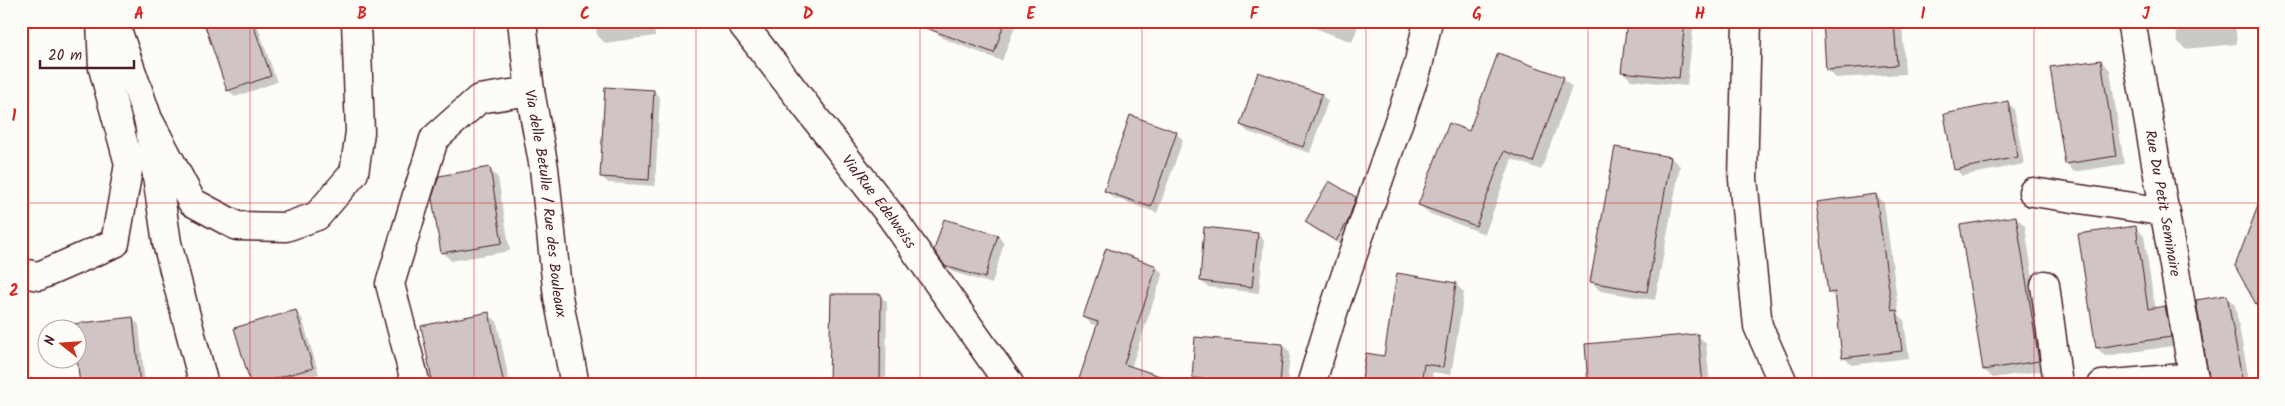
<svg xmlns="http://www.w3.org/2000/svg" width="2285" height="406" viewBox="0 0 2285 406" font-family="Kalam,sans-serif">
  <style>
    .shadow { fill: #0003 }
    .building { fill: #d0c5c4; stroke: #4a1f2b }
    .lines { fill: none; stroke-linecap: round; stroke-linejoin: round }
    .minor-casing { stroke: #4a1f2b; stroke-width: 31 }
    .major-casing { stroke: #4a1f2b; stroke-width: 31 }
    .minor { stroke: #fdfcf7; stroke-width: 28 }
    .major { stroke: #fdfcf7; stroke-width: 28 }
    .grid { fill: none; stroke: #d62828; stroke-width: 1; stroke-opacity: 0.55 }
    .labels { text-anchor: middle; stroke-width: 4; stroke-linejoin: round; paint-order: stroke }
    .street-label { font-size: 15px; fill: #4a1f2b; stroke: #fdfcf7 }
    .neatline { fill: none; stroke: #d62828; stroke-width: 2 }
    .grid-label { font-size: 16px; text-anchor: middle; font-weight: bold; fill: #d62828 }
  </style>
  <rect width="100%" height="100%" fill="#fdfcf7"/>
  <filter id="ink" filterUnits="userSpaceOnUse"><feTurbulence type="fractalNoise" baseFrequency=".02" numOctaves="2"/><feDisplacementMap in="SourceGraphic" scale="10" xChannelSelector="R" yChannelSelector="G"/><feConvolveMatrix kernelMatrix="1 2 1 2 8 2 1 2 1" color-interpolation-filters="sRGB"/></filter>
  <g filter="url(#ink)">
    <path class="shadow" d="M208 21H256L277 82 235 97 228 90Z
      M595 21H654L655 36 605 43 597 35Z
      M937 21H1017L1002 61 942 38 934 30Z
      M1296 21H1360L1352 42Z
      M1628 21H1694L1687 86 1631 80 1623 72Z
      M1824 21H1902L1905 74 1836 78 1827 69Z
      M2176 21H2235L2237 44 2185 49 2177 41Z
      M2101 61 2110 70 2124 164 2074 172 2066 163Z
      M1563 79 1572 87 1541 170 1512 159 1485 234 1428 213 1420 204 1470 132Z
      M654 91 660 98 655 186 608 183 602 177Z
      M1321 95 1328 101 1310 153 1248 132 1241 125Z
      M2008 103 2014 109 2024 164 1962 176 1956 169Z
      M1176 133 1183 140 1157 213 1112 197 1105 190Z
      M1671 158 1680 166 1655 300 1600 291 1592 282Z
      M490 169 498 178 510 251 451 261 443 252Z
      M1876 195 1884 203 1899 314 1904 320 1909 358 1852 365 1843 357 1837 300 1829 292Z
      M1355 198 1362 205 1343 246 1313 228 1306 222Z
      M2016 217 2025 226 2047 370 1993 378 1984 370Z
      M945 220 998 236 1004 243 992 284 953 272 946 265Z
      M2135 227 2144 236 2155 309 2165 307 2174 316 2179 345 2105 356 2097 348Z
      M1258 234 1264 241 1259 293 1208 287 1201 281Z
      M1156 267 1163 273 1131 368 1079 385 1098 326 1091 324 1084 317Z
      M1456 284 1464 293 1451 375 1433 372 1431 385H1362Z
      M880 296 887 302 886 385H835L831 381Z
      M2226 296 2235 305 2250 385H2211Z
      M296 312 302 318 319 374 283 385H252L236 329Z
      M489 314 497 322 510 385H435Z
      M132 318 139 325 145 385H81L78 355V328H74V325Z
      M1698 335 1706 344 1710 385H1590Z
      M1283 345 1290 352 1287 385 1200 384 1193 377Z"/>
    <path class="building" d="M218 21H252L271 76 227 91 205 26Z
      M916 21H1005L994 53 915 24Z
      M1627 21H1685L1679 78 1621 72Z
      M1823 21H1894L1897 65 1826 70Z
      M1498 53 1564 77 1533 162 1504 151 1476 226 1418 205 1449 123 1469 131Z
      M2101 60 2116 156 2065 164 2050 67Z
      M1258 72 1322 94 1303 147 1240 125Z
      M605 87 654 90 649 180 600 177Z
      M2008 101 2018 157 1954 170 1944 114Z
      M1130 115 1177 132 1151 207 1104 191Z
      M1615 147 1671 157 1647 292 1590 282Z
      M490 167 502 243 441 253 432 198 439 176Z
      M1329 181 1356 197 1348 221 1336 241 1305 222Z
      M1876 194 1892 311 1897 310 1902 351 1842 358 1835 292 1828 293 1816 202Z
      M2261 198H2264V319L2235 266Z
      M2016 216 2039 361 1983 370 1960 225Z
      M944 219 998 235 985 278 945 266 934 250Z
      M2136 226 2148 309 2165 306 2171 337 2096 348 2078 234Z
      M1204 227 1258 233 1252 287 1200 281Z
      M1106 248 1157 266 1124 364 1172 380 1171 385H1077L1098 322 1083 317Z
      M1397 273 1456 283 1443 367 1424 364 1421 385H1361L1366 353 1384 356Z
      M831 294H881L880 382 829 381Z
      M2227 295 2243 385H2210L2196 300Z
      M296 310 313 368 251 385 234 328Z
      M489 312 504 385H433L421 326Z
      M133 317 140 385H80L77 358 78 328H73V324Z
      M1698 334 1703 385H1588L1585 344Z
      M1195 337 1283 344 1280 385 1192 378Z"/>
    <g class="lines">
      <defs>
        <g id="minor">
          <path id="s1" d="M522 21 530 91 544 168 558 297 575 385"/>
          <path id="s2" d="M740 21 891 216 1010 385"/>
          <path id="s3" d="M2131 21 2195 385"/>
          <path d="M149 123 167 243 204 385"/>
          <path d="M2033 192 2166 212"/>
          <path d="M21 273 39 276 115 243 129 164 103 68 101 21"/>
          <path d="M2045 285 2058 385"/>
          <path d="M416 385 390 284 434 139 479 99 530 91"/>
          <path d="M1311 385 1335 306 1418 66 1428 21"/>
          <path d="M2102 385 2194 377"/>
        </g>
        <path id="major" d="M114 21 148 119 192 202 237 226 286 227 317 216 354 173 360 132 356 21
          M1747 21 1743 179 1758 326 1784 385"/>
      </defs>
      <use href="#minor" class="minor-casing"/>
      <use href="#major" class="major-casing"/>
      <use href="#minor" class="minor"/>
      <use href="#major" class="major"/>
    </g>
  </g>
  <path class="grid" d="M250 21V385M474 21V385M696 21V385M920 21V385M1142 21V385M1366 21V385M1588 21V385M1812 21V385M2034 21V385M21 203H2264"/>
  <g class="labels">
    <g class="street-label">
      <text dy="5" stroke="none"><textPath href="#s2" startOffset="228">Via/Rue Edelweiss</textPath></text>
      <text dy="5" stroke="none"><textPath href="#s1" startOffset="184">Via delle Betulle / Rue des Bouleaux</textPath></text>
      <text dy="5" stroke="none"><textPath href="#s3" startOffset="185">Rue Du Petit Seminaire</textPath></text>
    </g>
  </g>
  <rect width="2285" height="406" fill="none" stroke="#fdfcf7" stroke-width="55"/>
  <g transform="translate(62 344) rotate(287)"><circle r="24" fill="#fdfcf7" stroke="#b5a4a5"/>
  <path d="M0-4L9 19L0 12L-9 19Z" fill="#c8321e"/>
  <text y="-8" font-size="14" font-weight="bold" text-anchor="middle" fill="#4a1f2b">N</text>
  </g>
  <path d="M40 60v8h94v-8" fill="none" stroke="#4a1f2b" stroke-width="2.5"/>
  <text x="48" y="60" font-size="15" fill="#4a1f2b" stroke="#fdfcf7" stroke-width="4" paint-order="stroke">20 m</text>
  <rect x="28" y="28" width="2230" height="350" class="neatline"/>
  <g class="grid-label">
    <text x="139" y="19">A</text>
    <text x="362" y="19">B</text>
    <text x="585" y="19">C</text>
    <text x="808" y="19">D</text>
    <text x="1031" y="19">E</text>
    <text x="1254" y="19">F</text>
    <text x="1477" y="19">G</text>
    <text x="1700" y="19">H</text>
    <text x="1923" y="19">I</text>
    <text x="2146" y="19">J</text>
    <text x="14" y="121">1</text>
    <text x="14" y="296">2</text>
  </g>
</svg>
